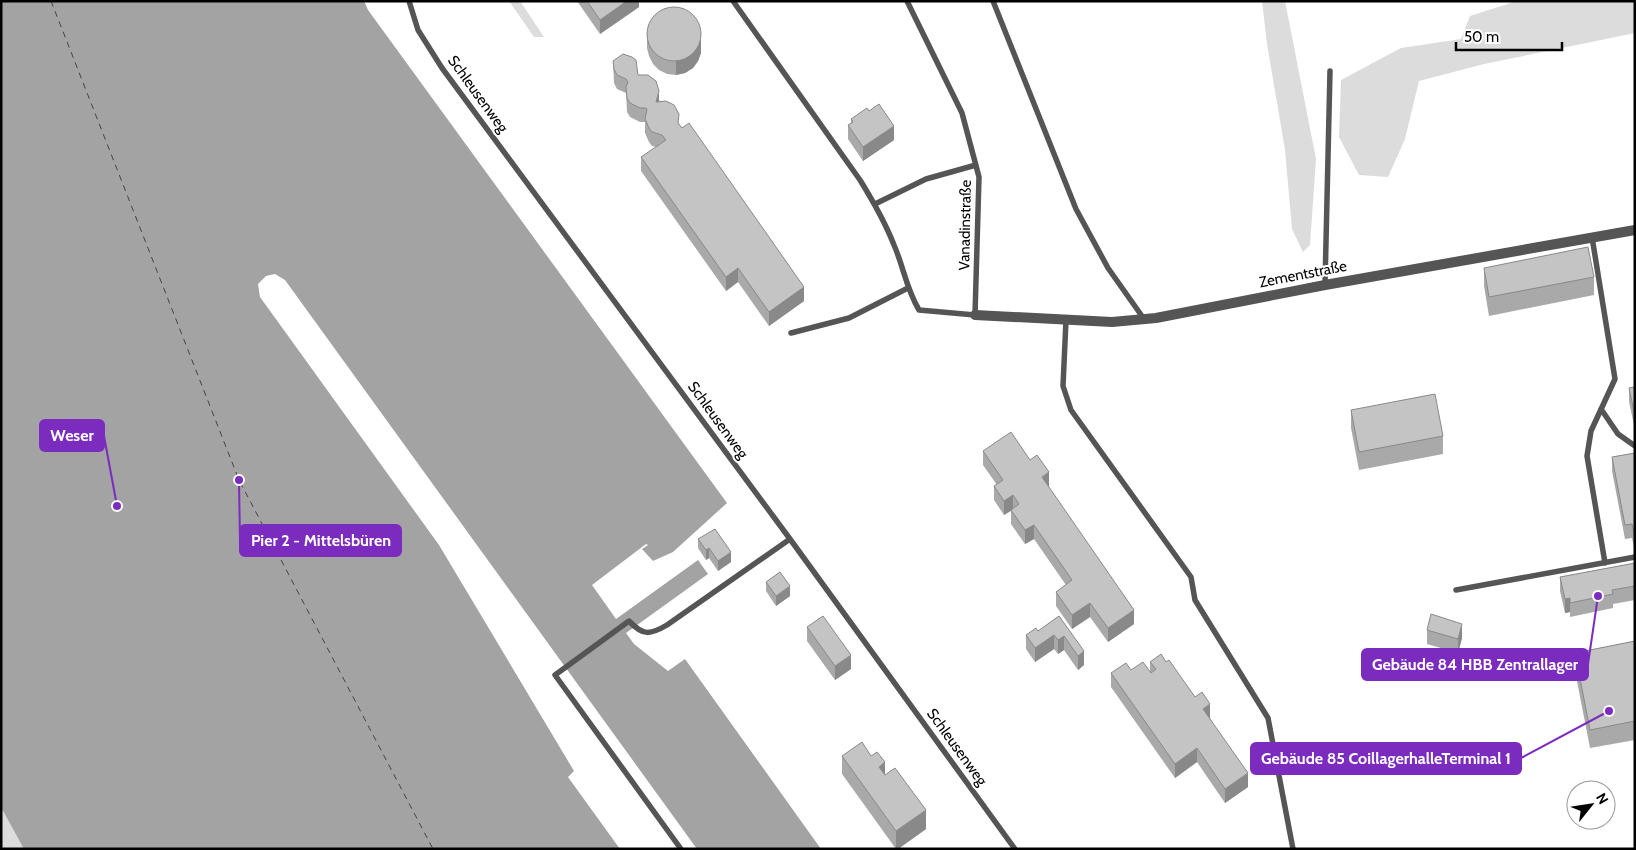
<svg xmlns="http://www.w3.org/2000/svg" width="1636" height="850" viewBox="0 0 1636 850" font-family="Cabin,sans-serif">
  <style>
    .green { fill: #dcdcdc }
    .water { fill: #a3a3a3 }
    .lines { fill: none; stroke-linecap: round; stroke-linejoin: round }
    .ferry { stroke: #444; stroke-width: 1; stroke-dasharray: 6 5; stroke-linecap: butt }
    .service { stroke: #555; stroke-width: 5.5 }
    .minor { stroke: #555; stroke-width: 10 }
    .wall { fill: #a9a9a9 }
    .shaded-wall { fill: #898989 }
    .building { fill: #c4c4c4; stroke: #898989 }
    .labels { text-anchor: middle; stroke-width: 4; stroke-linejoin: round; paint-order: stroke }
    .street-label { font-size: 15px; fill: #000; stroke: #fff }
    .leader { fill: none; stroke: #7b2cbf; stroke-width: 2 }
    .callout-dot { fill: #7b2cbf; stroke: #fff; stroke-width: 2 }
    .callout { fill: #7b2cbf; stroke: #7b2cbf; stroke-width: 2 }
    .callout-label { font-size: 16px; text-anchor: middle; font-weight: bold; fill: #fff }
  </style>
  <rect width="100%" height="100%" fill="#fff"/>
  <path class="green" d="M509 1H520L544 37H534Z
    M1262 1H1285L1316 159 1310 245 1303 252 1292 229 1285 150 1267 44Z
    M1517 1H1635V33L1484 64 1419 81 1405 139 1388 177 1359 175 1339 137 1341 80 1401 48 1461 39 1470 16Z
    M1 799 28 849H1Z"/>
  <path class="water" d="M1 1H364L368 10 727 503 673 552 653 561 642 549 648 545 646 544 592 585 616 619 698 560 708 574 626 633 634 644 668 671 685 659 821 849H697L285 280 275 274 266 276 258 284 260 297 439 545 574 771 568 777 620 849H24L1 807Z"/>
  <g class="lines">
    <path class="ferry" d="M51 1 239 480 433 849"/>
    <path class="service" d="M409 1 418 30 442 68 790 539 1015 849
      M733 1 860 180C873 201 885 222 894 245 904 268 906 288 919 310L975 315 979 177 962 113 907 1
      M993 1 1076 209 1108 268 1144 319
      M875 204 926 179 976 165
      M1592 237 1615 379 1591 431 1587 456 1605 563
      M1325 285 1330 71
      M1066 320 1063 386 1071 410 1191 577 1195 600 1268 718 1293 849
      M791 333 849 318 908 288
      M1601 409 1618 434 1635 446
      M1456 590 1635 557
      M681 849 555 675 629 621C643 636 650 635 667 625L790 539"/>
    <path class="minor" d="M975 315 1112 322 1156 318 1325 285 1635 230"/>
  </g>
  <path class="wall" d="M577 1H639V7L600 34Z
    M647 34 701 53 698 61 693 68 685 73 676 75 667 74 659 70 653 64 649 56 647 48Z
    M613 61 638 75 679 124 804 301 769 326 738 282 726 291 641 171V157L656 147 652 146 649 142 645 133V122H640L630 117 627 112 626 93 617 89 614 83Z
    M851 119 894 140 863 161 848 139V125L851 123Z
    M1484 268 1594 277V295L1489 316 1484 286Z
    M1635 387V425H1634L1629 402V388Z
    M1351 410 1443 436V454L1359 470 1351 428Z
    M983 451 1030 460 1049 486H1048L1134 624 1108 642 1090 617 1072 629 1056 606V592L1066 585 1034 539 1025 544 1011 524V511L1004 515 994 500V486L997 485 983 465Z
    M1635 453V552L1632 538 1625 539 1612 471V457Z
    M698 539 731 562 718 571 709 558 706 560 698 548Z
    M1635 563V600L1613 604V608L1570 617V612L1565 613 1560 591V577Z
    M766 582 790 596 776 606 766 591Z
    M1059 616 1084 665 1078 670 1064 650 1058 654 1054 649 1035 662 1026 649V635L1038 631Z
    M807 627 851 669 835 680 807 641Z
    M1427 630 1462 638 1458 653 1427 644Z
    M1635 641V740L1590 748 1575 671V653Z
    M1150 662H1166L1210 718 1248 787 1225 803 1197 762 1175 778 1111 687V673L1131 670 1150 672Z
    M842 756H871L885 762V775L926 829 898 849H896L842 774Z"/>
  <path class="shaded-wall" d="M627 1H639V7L600 34V20Z
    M701 39V53L698 61 693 68 685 73 676 75V61Z
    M659 91V105L656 102Z
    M894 126V140L863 161V147Z
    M738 268V282L726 291V277Z
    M804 287V301L769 326V312Z
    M1049 472V486L1042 491V477Z
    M1013 495V509L1004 515V501Z
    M1034 525V539L1025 544V530Z
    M709 548V558L706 560V550Z
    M731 552V562L718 571V561Z
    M790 586V596L776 606V596Z
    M1570 598V612L1565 613V599Z
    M1090 603V617L1072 629V615Z
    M1134 610V624L1108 642V628Z
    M1462 624V638L1458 653V639Z
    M1054 635V649L1035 662V648Z
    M1064 636V650L1058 654V640Z
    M1084 651V665L1078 670V656Z
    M851 655V669L835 680V666Z
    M1210 704V718L1203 723V709Z
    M1197 748V762L1175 778V764Z
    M885 762V781L879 767Z
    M1248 773V787L1225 803V789Z
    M926 810V829L898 849H896V831Z"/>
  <path class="building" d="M587 1H627L600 20Z
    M647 34a27 27 0 1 1 54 0a27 27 0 1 1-54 0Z
    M623 54 632 57 636 60 638 75H648L656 81 659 91 656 102 666 101 674 105 679 114 678 123 682 128 689 123 804 287 769 312 738 268 726 277 641 157 666 140 662 135 652 132 649 128 645 119 647 109 646 108H640L630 103 627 98 626 87 628 82 626 79 617 75 614 69 613 61Z
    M879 104 894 126 863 147 848 125 853 122 851 119 867 108 869 111Z
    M1588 247 1594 277 1489 297 1484 268Z
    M1635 387V411H1634L1629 388Z
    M1435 394 1443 436 1359 452 1351 410Z
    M1011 432 1030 460 1037 455 1049 472 1042 477 1134 610 1108 628 1090 603 1072 615 1056 592 1072 580 1034 525 1025 530 1011 510 1019 504 1013 495 1004 501 994 486 1003 480 983 451Z
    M1635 453V538L1632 524 1625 525 1612 457Z
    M715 529 731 552 718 561 709 548 706 550 698 539Z
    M1635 563V586L1612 590 1613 594 1570 603V598L1565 599 1560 577Z
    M780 572 790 586 776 596 766 582Z
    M1431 614 1462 624 1458 639 1427 630Z
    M823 616 851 655 835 666 807 627Z
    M1059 616 1084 651 1078 656 1064 636 1058 640 1054 635 1035 648 1026 635 1036 628 1038 631Z
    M1635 641V721L1590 730 1575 653Z
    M1161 654 1166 662 1169 660 1195 697 1202 692 1210 704 1203 709 1248 773 1225 789 1197 748 1175 764 1111 673 1126 663 1131 670 1143 662 1151 673 1156 669 1150 662Z
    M862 742 871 756 877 752 885 762 879 767 885 775 895 768 926 810 896 831 842 756Z"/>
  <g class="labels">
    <g class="street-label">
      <text transform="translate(478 94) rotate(54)" y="5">Schleusenweg</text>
      <text transform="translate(965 225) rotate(-89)" y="5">Vanadinstraße</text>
      <text transform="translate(1303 274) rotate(-11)" y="5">Zementstraße</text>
      <text transform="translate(718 420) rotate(54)" y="5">Schleusenweg</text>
      <text transform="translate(957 747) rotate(54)" y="5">Schleusenweg</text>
    </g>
  </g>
  <path class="leader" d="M117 506L104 436M239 480L240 541M1598 596L1588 664M1609 711L1521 758"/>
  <g class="callout-dot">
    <circle cx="117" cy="506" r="5"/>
    <circle cx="239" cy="480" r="5"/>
    <circle cx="1598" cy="596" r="5"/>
    <circle cx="1609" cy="711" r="5"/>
  </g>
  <g class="callout">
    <rect x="40" y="420" width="64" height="31" rx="5"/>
    <rect x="240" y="525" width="161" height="31" rx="5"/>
    <rect x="1362" y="649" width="226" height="31" rx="5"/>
    <rect x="1251" y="743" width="270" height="31" rx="5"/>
  </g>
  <g class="callout-label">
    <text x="72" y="441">Weser</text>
    <text x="321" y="546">Pier 2 - Mittelsbüren</text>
    <text x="1475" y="670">Gebäude 84 HBB Zentrallager</text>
    <text x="1386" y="764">Gebäude 85 CoillagerhalleTerminal 1</text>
  </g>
  <rect width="1636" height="850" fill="none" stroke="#000000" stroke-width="5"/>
  <g transform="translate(1591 805) rotate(60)"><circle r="24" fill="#ffffff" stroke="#999999"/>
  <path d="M0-4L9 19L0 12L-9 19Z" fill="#000000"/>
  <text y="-8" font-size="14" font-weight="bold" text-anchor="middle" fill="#000000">N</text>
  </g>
  <path d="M1456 42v8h106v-8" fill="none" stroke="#000000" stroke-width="2.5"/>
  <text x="1464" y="42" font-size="15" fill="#000000" stroke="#ffffff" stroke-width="4" paint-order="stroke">50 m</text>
</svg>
